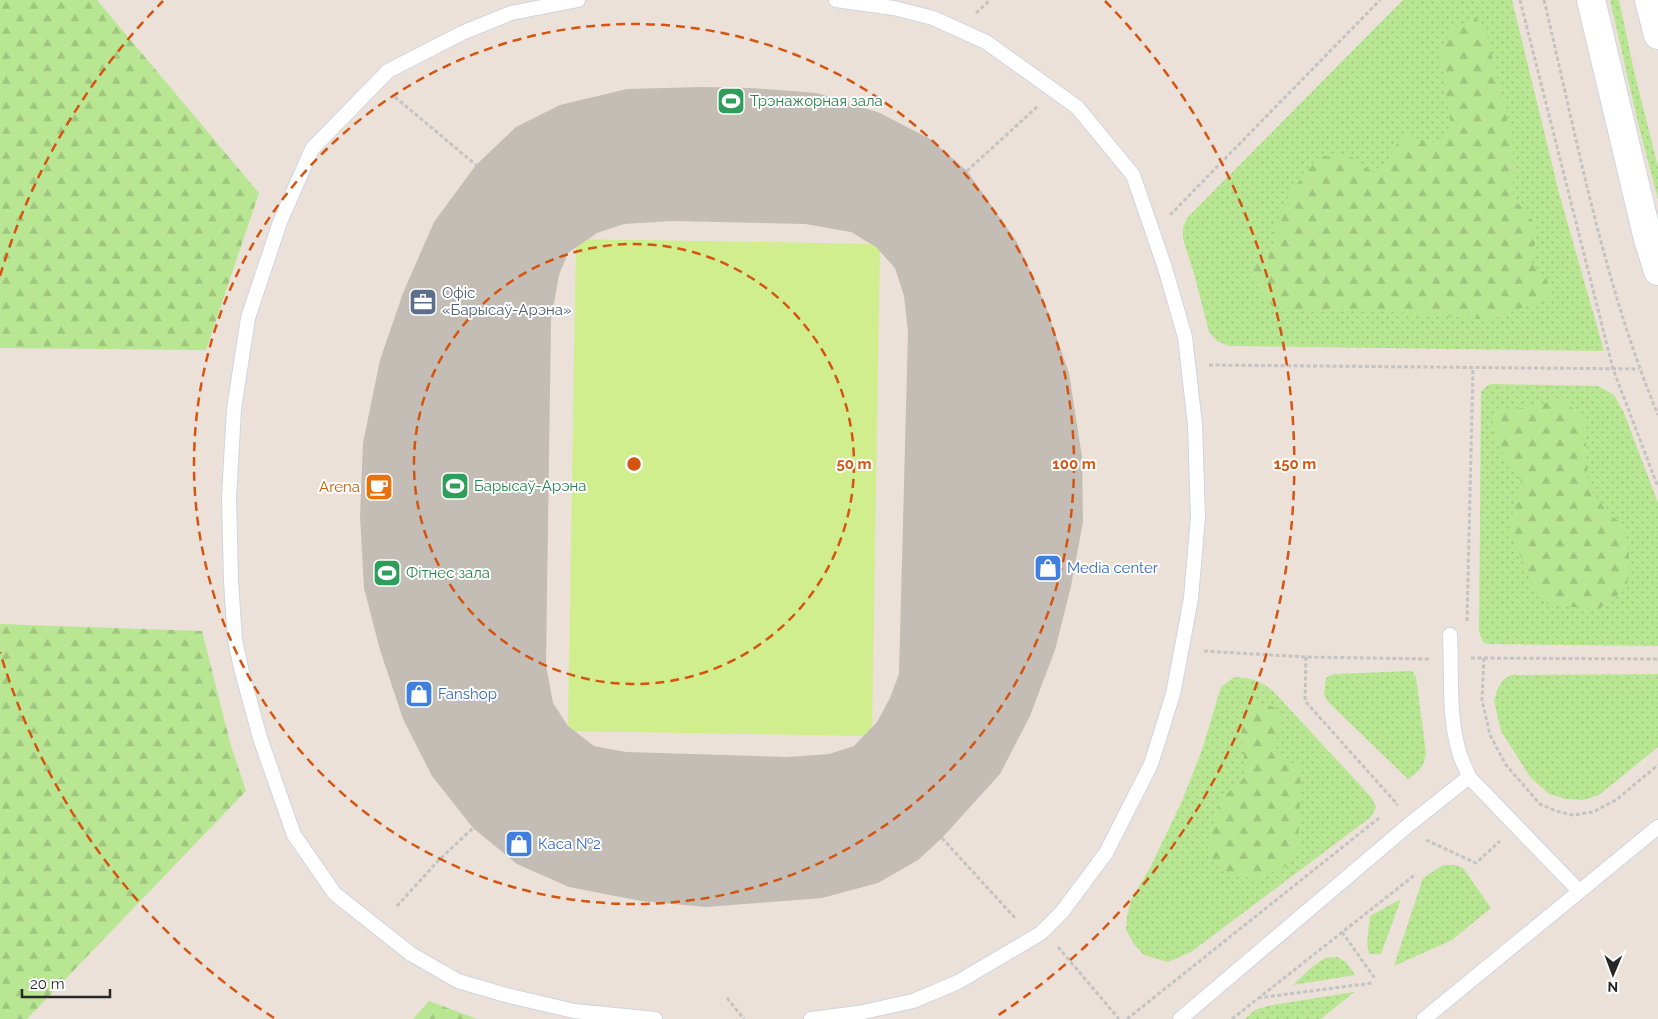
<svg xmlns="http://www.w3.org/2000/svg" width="1658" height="1019" viewBox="0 0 1658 1019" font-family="Raleway,sans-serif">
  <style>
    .grass { fill: url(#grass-dots) }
    .forest { fill: url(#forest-firs) }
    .pitch { fill: #d0ee8d }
    .building { fill: #c3bdb5; fill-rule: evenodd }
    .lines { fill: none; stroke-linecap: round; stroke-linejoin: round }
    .service-casing { stroke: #ced5e2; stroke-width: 16 }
    .tertiary-casing { stroke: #ced5e2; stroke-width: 30 }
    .path { stroke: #c3c3c3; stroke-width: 3; stroke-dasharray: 4 2.5; stroke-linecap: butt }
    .service { stroke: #fff; stroke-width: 14 }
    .tertiary { stroke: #fff; stroke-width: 28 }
    .ring { fill: none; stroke: #d5540f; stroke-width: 2.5; stroke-dasharray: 9 6 }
    .labels { text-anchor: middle; stroke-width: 4; stroke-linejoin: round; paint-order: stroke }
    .leisure-label { font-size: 15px; fill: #27864d; stroke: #fff; text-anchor: start }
    .service-label { font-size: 15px; fill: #4e5e75; stroke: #fff; text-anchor: start }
    .food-label { font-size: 15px; fill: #c56008; stroke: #fff; text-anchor: end }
    .shop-label { font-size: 15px; fill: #366cbe; stroke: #fff; text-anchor: start }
    .centre { fill: #d5540f; stroke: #fff; stroke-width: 2.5 }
    .ring-label { font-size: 15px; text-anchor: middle; font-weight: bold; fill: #d5540f; stroke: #fff; stroke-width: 4; stroke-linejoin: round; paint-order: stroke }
  </style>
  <defs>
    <pattern id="grass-dots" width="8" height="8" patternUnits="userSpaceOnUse" patternTransform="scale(1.25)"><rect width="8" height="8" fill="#b9e692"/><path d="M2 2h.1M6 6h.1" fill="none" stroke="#9fc57e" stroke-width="1.8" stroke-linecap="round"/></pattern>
    <pattern id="forest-firs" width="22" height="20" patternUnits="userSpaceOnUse" patternTransform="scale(1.25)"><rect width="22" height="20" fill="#b9e692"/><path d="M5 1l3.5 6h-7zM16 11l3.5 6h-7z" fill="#9fc57e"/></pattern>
  </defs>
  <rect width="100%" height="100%" fill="#ece1d9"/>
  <path class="grass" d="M1403 0H1512L1559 193 1604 351 1229 346 1217 341 1209 332 1194 274 1183 239V227L1188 217Z
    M1610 0H1619L1634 71 1658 167V199L1639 127Z
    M1491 384 1598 386 1614 395 1624 413 1658 503V646L1488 644 1483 642 1479 632 1481 392 1485 387Z
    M1412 671 1416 677 1426 753C1424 766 1419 772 1408 779L1328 702 1324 694 1326 678 1334 674Z
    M1658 674V747L1599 795 1583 800 1566 799 1549 794 1530 777 1501 731 1494 701 1497 690 1503 680 1511 675Z
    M1234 677C1251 678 1259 680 1273 691L1371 797 1376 807 1371 817 1191 952 1168 962 1144 955 1134 944 1126 930 1127 916 1131 900 1151 866 1182 801 1202 750 1221 687Z
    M1443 865H1454L1463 868 1491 908 1452 940 1394 966 1423 878Z
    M1401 899 1381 954H1369L1367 943 1370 916Z
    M1337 957 1346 962 1355 975 1293 985 1312 967 1325 958Z
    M1354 992 1321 1019H1245L1255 1010 1267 1006Z"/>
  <path class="forest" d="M0 0H97L259 193 206 350 0 348Z
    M1475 16 1487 36 1513 144V197L1536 225V240L1531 262 1547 280 1552 296 1491 320 1374 310 1317 312 1272 306 1251 278 1256 260 1272 251C1279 206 1290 189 1321 156L1352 157 1374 173 1387 162 1402 135 1437 143 1451 125 1440 49 1451 31Z
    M1564 399 1585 423 1588 486 1607 512 1623 525 1629 553 1627 588 1599 609 1548 605 1533 586 1519 552 1509 532 1511 518 1522 483 1500 449 1492 424 1500 409H1517Z
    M0 624 202 631 231 746 246 791 27 1019H0Z
    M1252 700 1275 708 1283 727 1274 742 1280 759 1298 765 1301 775 1298 850 1289 865 1258 878 1232 876 1209 859V836L1221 799 1246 776 1240 718Z
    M429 1001 477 1019H413Z"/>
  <path class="pitch" d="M576 239 880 244 872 736 568 731Z"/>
  <path class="building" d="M702 87 751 88 817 93 880 113 930 139 967 171 1017 242 1045 304 1069 373 1082 457 1083 522 1071 586 1055 650 1030 716 1000 774 942 838 918 860 878 883 822 898 706 907 641 901 569 887 517 864 473 828 432 776 403 719 380 650 364 588 360 516 363 443 380 360 403 293 434 222 476 165 516 127 560 105 627 89ZM672 221 805 224 851 232 876 247 895 268 904 296 908 332 899 674 890 698 877 722 854 746 829 754 788 757 626 752 594 746 568 726 553 703 546 665 551 320 559 275 568 253 597 233 624 224Z"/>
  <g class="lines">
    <defs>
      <path id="service" d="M578 0 511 13 462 33 388 71 312 149 280 222 248 318 234 409 229 497 231 581 235 640 241 668 260 738 294 835 335 894 411 954 458 981 506 995 574 1011 655 1019
        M1450 635C1452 674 1448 714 1459 752 1461 760 1466 768 1469 777L1579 891
        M811 1019 858 1013 913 1001 958 982 1041 933 1062 912 1106 853 1151 764 1173 694 1181 652 1191 598 1198 517 1195 425 1185 337 1165 268 1133 175 1077 107 986 42 933 18 894 8 836 0
        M1180 1019 1411 823 1469 777
        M1424 1019 1658 827"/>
      <path id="tertiary" d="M1591 0 1648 239 1658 271
        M1649 0 1658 35"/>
    </defs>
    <use href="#service" class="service-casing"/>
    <use href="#tertiary" class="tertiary-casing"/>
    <path class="path" d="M1520 0 1613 369 1658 487
      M1544 0C1577 139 1603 282 1658 415
      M976 13 990 0
      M395 97 476 165
      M967 171 1038 106
      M1170 215 1380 0
      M1209 365 1639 369
      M1467 621 1473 368
      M1204 651 1306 657 1430 659
      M1306 657 1305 701 1397 804 1396 805
      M1471 658 1658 659
      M1484 658 1482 700 1490 735 1506 765 1540 804 1556 811 1573 815 1593 812 1616 800 1658 765
      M942 838 1016 919
      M1426 840 1476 863 1500 841
      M397 906 438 861 473 828
      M1342 932 1376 980
      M1058 947 1119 1019
      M727 998 744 1019
      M1258 998 1372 983
      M1127 1019 1379 818
      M1232 1019 1416 874"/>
    <use href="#service" class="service"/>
    <use href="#tertiary" class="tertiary"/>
  </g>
  <g class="ring">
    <circle cx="634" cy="464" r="220"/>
    <circle cx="634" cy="464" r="440"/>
    <path d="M274 1018A661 661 0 0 1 0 652M0 276A661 661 0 0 1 163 1M1105 1A661 661 0 0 1 994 1018"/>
  </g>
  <defs>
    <symbol id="stadium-square" viewBox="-11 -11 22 22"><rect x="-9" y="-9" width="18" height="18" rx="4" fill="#2e9e5b" stroke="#fff"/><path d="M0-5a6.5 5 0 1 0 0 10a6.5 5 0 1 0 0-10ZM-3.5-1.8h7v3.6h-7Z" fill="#fff"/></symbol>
    <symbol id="office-square" viewBox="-11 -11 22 22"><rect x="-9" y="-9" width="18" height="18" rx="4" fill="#5c6f8a" stroke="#fff"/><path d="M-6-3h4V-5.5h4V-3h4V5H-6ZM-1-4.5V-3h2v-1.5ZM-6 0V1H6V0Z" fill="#fff"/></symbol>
    <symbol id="cafe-square" viewBox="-11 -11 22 22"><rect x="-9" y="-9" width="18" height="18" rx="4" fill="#e8710a" stroke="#fff"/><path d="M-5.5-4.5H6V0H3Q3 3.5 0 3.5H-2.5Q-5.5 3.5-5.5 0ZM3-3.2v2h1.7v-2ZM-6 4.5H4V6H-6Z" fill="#fff"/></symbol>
    <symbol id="shop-square" viewBox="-11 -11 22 22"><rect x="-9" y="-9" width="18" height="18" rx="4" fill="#3f7fe0" stroke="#fff"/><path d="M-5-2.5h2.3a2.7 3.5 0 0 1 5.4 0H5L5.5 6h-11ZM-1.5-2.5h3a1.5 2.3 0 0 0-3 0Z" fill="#fff"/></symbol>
  </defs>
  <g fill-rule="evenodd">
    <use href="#stadium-square" x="715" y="85" width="32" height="32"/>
    <use href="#office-square" x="407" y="286" width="32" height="32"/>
    <use href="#stadium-square" x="439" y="470" width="32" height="32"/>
    <use href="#cafe-square" x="363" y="471" width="32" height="32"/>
    <use href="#shop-square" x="1032" y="552" width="32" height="32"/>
    <use href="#stadium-square" x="371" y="557" width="32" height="32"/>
    <use href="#shop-square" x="403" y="678" width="32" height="32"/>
    <use href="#shop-square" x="503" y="828" width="32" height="32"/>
  </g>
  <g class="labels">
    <g class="leisure-label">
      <text x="750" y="106">Трэнажорная зала</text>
      <text x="474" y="491">Барысаў-Арэна</text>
      <text x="406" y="578">Фітнес зала</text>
    </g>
    <g class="service-label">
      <text x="442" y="298">Офіс<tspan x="442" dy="17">«Барысаў-Арэна»</tspan></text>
    </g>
    <g class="food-label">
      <text x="360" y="492">Arena</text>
    </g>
    <g class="shop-label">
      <text x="1067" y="573">Media center</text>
      <text x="438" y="699">Fanshop</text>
      <text x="538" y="849">Каса №2</text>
    </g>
  </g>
  <circle cx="634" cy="464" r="8" class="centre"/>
  <g class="ring-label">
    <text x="854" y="469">50 m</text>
    <text x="1074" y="469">100 m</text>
    <text x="1295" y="469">150 m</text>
  </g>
  <g transform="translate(1613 974) rotate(181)" stroke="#ffffff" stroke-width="4" paint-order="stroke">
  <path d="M0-4L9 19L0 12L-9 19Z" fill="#282828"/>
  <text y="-8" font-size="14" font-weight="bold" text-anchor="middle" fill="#282828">N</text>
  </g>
  <path d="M22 989v8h88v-8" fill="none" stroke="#282828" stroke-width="2.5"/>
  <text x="30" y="989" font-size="15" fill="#282828" stroke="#ffffff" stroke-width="4" paint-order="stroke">20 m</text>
</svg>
